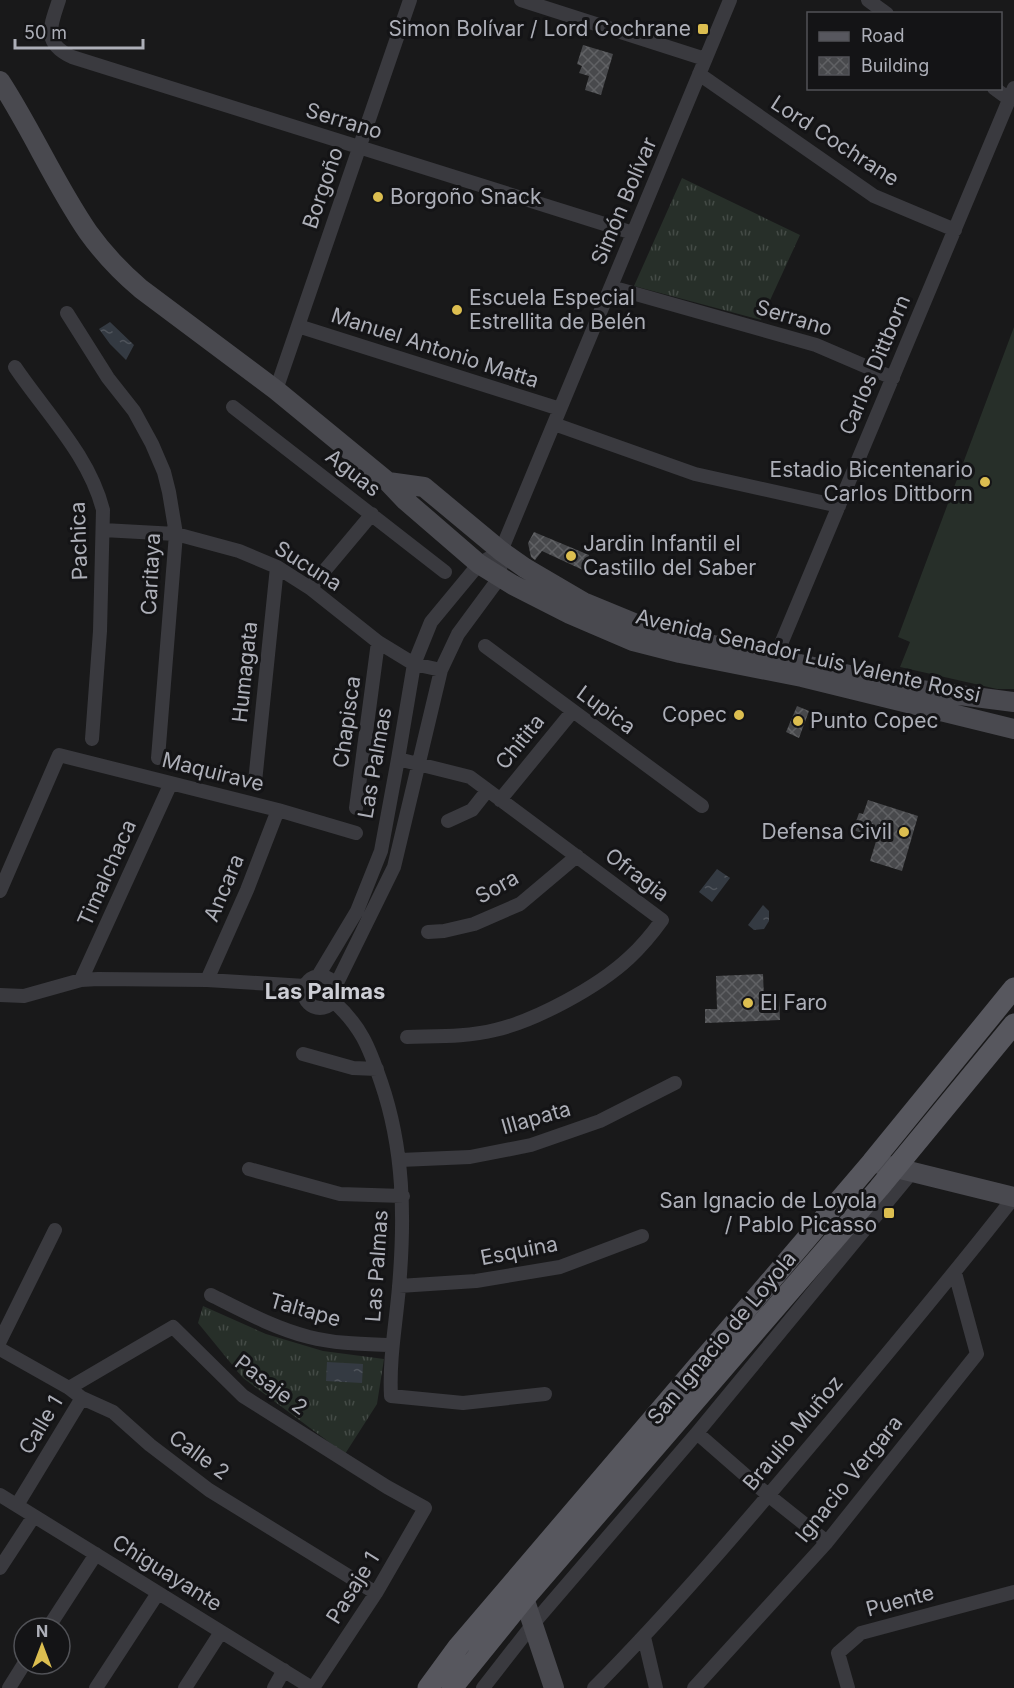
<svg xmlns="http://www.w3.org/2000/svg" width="1014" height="1688" viewBox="0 0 1014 1688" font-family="Inter,sans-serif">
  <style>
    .grass { fill: url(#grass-tufts) }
    .pitch { fill: #272f29 }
    .water { fill: url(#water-ripples) }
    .building { fill: url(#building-cross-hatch) }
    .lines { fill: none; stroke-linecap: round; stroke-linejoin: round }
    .street { stroke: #3a3a3f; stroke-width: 14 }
    .secondary { stroke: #49494f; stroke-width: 20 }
    .primary { stroke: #57575e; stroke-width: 21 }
    .poi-dot { fill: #dcbe50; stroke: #141416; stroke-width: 2 }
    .labels { text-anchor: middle; stroke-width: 6; stroke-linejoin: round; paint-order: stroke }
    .poi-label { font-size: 21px; fill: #adafb8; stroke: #141416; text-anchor: end }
    .street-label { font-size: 21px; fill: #adafb8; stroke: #141416 }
    .neighbourhood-label { font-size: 22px; font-weight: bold; fill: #cdced5; stroke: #141416 }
  </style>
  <defs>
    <pattern id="grass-tufts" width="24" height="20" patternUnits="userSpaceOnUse" patternTransform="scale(1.5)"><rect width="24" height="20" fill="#272f29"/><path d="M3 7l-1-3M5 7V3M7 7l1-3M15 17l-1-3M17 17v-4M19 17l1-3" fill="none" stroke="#444b46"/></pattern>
    <pattern id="water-ripples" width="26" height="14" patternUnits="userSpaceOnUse" patternTransform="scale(1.5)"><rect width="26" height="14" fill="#343a42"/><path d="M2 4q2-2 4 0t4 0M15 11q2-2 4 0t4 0" fill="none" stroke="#4f545b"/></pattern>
    <pattern id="building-cross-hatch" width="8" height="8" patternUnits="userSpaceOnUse" patternTransform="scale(1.5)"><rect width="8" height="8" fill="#48494c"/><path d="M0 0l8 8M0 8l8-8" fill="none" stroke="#606164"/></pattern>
  </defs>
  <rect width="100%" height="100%" fill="#19191a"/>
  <path class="grass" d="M682 178 800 235 761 320 634 286Z
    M203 1306 266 1334 323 1351 384 1359 377 1404 345 1454 243 1378 198 1323Z"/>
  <path class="pitch" d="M1014 327V689H997L900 667 910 642 898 637Z"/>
  <path class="water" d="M110 322 134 345 126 360 110 344 99 329Z
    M717 869 730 878 712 902 699 892Z
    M763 905 769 911V921L764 929 754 930 748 925Z
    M327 1362 363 1364 362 1383 326 1381Z"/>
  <path class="building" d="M583 45 613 54 601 95 585 90 589 76 579 73 582 66 577 64Z
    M534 532 589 555 585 571 542 551 535 560 531 557 528 543Z
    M797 706 809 711 799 738 786 732Z
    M868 800 918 816 902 871 870 861 877 838 853 830 859 813 863 814Z
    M763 974 764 998H779L780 1020 705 1023V1009H717L716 976Z"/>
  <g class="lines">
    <path class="street" d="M59 0C50 27 42 43 72 57L633 233
      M521 0 705 59
      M868 0 887 14
      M699 74 874 196 955 230
      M994 88 1009 99
      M611 287 816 345 893 378
      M67 313 108 378 134 411 152 444 164 472 169 492 176 534 158 758
      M298 326 560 409
      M15 367C46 413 89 455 103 510L100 631 92 739
      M276 390 410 0
      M233 407 445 572
      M554 424 695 474 839 506
      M103 530 176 534 239 551 277 567 310 588 378 642 414 664 441 670
      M310 588 372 514
      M485 646 702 806
      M775 658 1014 88
      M398 759 470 777 662 920C652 934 641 947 629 958 598 987 535 1021 495 1030 467 1037 436 1036 407 1037
      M255 782 277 567
      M500 800 572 712
      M356 808 378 642
      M448 821 472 810 487 791
      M0 891 59 755 278 810 356 833
      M428 932 444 931 474 924 520 904 577 856
      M318 976 357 911 381 851 398 759 414 664 431 622 479 564 501 551
      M304 992a16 16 0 1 1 32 0a16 16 0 1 1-32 0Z
      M81 980 171 783
      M207 980 247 890 278 810
      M335 987 394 867 441 670 458 634 500 577 501 551 730 0
      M0 995 24 996 81 980 98 979 207 980 305 986
      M333 1001C361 1026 369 1047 381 1082 404 1149 405 1217 399 1287 396 1323 389 1359 391 1396L463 1403 545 1394
      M303 1054 353 1068 377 1069
      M400 1160 470 1157 531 1145 600 1121 675 1083
      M249 1169 340 1194 403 1196
      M399 1286 476 1281 560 1267 642 1236
      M211 1295C243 1311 274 1328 309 1337 336 1344 365 1344 392 1345
      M0 1341 55 1230
      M0 1349 69 1388 82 1398 113 1412 150 1445 209 1490 376 1593
      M69 1388 173 1327 243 1396 387 1487 425 1508 376 1593 313 1688
      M697 1433 768 1495 827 1542
      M0 1495 312 1688
      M17 1505 82 1398
      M0 1568 34 1516
      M48 1628 96 1554
      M644 1637 656 1688
      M9 1688 24 1664
      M96 1688 158 1593
      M185 1688 221 1632
      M274 1688 284 1670
      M483 1688 533 1624 697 1433 912 1172
      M594 1688C674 1607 748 1520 821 1433 886 1355 952 1277 1014 1197
      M694 1688 827 1542 977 1354 955 1273
      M848 1688 838 1653 861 1633 1014 1592"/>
    <path class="secondary" d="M0 81C32 130 55 184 88 232 103 253 121 272 141 289L276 390 388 482 406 501 479 564 513 585 570 614 633 641 680 653 802 677 1014 729
      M388 482 424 487 501 551 525 568 583 602 634 623 695 641 913 689 1014 702
      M872 1162 1014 1197
      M520 1586 554 1688"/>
    <path class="primary" d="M428 1688 458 1647 872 1162 1014 988
      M452 1688 524 1599 879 1188 1014 1024"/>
  </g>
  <g class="poi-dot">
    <rect x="697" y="23" width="12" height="12" rx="3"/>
    <circle cx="378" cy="197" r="6"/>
    <circle cx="457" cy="310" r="6"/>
    <circle cx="985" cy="482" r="6"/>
    <circle cx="571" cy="556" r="6"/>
    <circle cx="739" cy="715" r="6"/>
    <circle cx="798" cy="721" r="6"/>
    <circle cx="904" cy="832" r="6"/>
    <circle cx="748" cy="1003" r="6"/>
    <rect x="883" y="1207" width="12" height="12" rx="3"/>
  </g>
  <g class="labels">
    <g class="poi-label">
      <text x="691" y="36">Simon Bolívar / Lord Cochrane</text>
      <text x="390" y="204" text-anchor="start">Borgoño Snack</text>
      <text x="469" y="305" text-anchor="start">Escuela Especial<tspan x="469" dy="24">Estrellita de Belén</tspan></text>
      <text x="973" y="477">Estadio Bicentenario<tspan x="973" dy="24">Carlos Dittborn</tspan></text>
      <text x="583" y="551" text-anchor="start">Jardin Infantil el<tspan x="583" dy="24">Castillo del Saber</tspan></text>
      <text x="727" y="722">Copec</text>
      <text x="810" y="728" text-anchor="start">Punto Copec</text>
      <text x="892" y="839">Defensa Civil</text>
      <text x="760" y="1010" text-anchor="start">El Faro</text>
      <text x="877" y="1208">San Ignacio de Loyola<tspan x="877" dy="24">/ Pablo Picasso</tspan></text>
    </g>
    <g class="street-label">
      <text transform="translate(344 121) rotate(17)" y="7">Serrano</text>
      <text transform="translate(835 141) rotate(33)" y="7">Lord Cochrane</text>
      <text transform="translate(323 188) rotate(-71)" y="7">Borgoño</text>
      <text transform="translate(624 201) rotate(-67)" y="7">Simón Bolívar</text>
      <text transform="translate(794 318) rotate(17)" y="7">Serrano</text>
      <text transform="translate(435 348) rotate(18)" y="7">Manuel Antonio Matta</text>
      <text transform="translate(875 365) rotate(-67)" y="7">Carlos Dittborn</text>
      <text transform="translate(353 473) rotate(38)" y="7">Aguas</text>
      <text transform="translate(79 541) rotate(-92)" y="7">Pachica</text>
      <text transform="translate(308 566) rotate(32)" y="7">Sucuna</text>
      <text transform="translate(151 574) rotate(-87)" y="7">Caritaya</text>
      <text transform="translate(808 656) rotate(13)" y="7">Avenida Senador Luis Valente Rossi</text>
      <text transform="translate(245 672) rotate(-84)" y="7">Humagata</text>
      <text transform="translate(606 710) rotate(36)" y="7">Lupica</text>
      <text transform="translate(347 722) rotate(-82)" y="7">Chapisca</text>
      <text transform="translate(520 742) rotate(-51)" y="7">Chitita</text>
      <text transform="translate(375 763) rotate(-80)" y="7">Las Palmas</text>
      <text transform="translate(213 772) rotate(14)" y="7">Maquirave</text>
      <text transform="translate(107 873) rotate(-66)" y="7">Timalchaca</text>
      <text transform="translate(637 875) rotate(37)" y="7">Ofragia</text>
      <text transform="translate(497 887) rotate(-29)" y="7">Sora</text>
      <text transform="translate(224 888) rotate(-67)" y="7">Ancara</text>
      <text transform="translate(536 1118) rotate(-16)" y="7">Illapata</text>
      <text transform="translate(519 1251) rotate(-11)" y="7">Esquina</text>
      <text transform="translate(377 1266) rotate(-86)" y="7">Las Palmas</text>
      <text transform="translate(305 1310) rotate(16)" y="7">Taltape</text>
      <text transform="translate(722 1338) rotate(-50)" y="7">San Ignacio de Loyola</text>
      <text transform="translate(271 1385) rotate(37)" y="7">Pasaje 2</text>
      <text transform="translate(41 1425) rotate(-59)" y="7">Calle 1</text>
      <text transform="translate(793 1433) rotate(-50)" y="7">Braulio Muñoz</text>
      <text transform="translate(199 1455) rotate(36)" y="7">Calle 2</text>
      <text transform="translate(849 1479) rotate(-51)" y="7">Ignacio Vergara</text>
      <text transform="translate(167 1573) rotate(32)" y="7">Chiguayante</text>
      <text transform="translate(353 1588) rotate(-58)" y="7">Pasaje 1</text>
      <text transform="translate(900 1601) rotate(-15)" y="7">Puente</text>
    </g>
    <g class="neighbourhood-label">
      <text x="325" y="999">Las Palmas</text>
    </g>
  </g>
  <rect x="807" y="12" width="195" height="78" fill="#141416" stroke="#515257" stroke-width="1.5"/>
  <rect x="819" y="32" width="30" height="9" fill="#57575e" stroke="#515257" stroke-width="1.5"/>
  <text x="861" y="42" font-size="18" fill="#adafb8">Road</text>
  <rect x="819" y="57" width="30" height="18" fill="url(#building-cross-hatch)" stroke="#515257" stroke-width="1.5"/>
  <text x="861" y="72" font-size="18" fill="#adafb8">Building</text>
  <g transform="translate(42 1646)"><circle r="28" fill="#141416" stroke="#515257" stroke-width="1.5"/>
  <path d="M0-4.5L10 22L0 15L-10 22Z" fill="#dcbe50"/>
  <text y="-9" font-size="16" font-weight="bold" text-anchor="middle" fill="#adafb8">N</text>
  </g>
  <path d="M15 39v9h128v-9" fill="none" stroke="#adafb8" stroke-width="3"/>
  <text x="24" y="39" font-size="18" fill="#adafb8" stroke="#141416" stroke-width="4.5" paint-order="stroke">50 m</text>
</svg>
